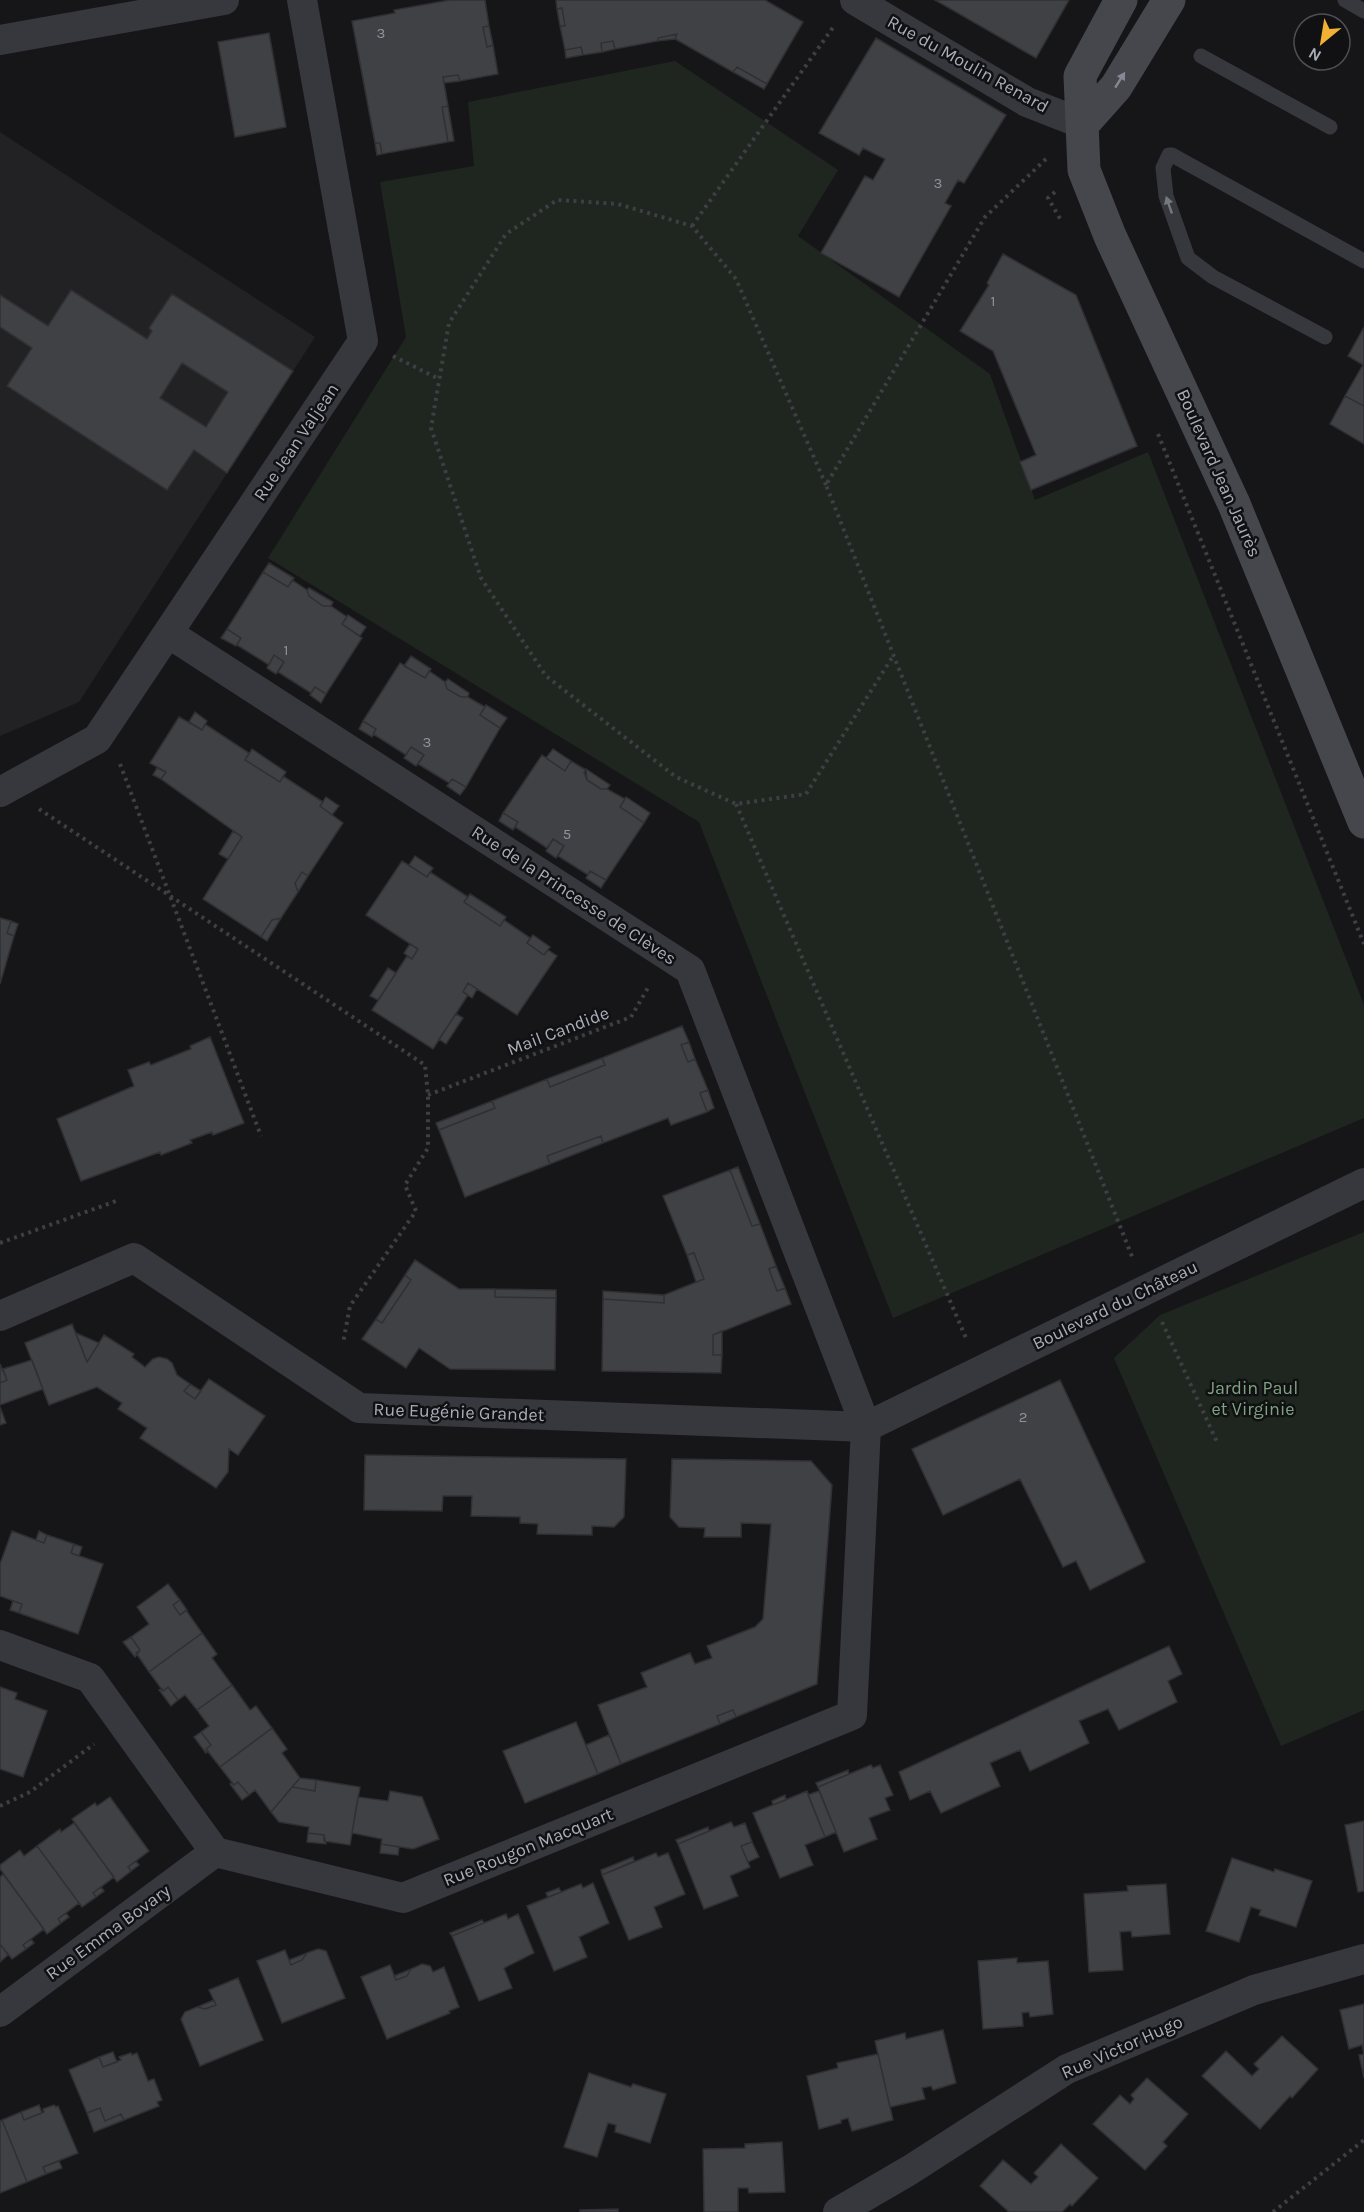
<svg xmlns="http://www.w3.org/2000/svg" width="1364" height="2212" viewBox="0 0 1364 2212" font-family="Karla,sans-serif">
  <style>
    .built { fill: #222225 }
    .green { fill: #1e261f }
    .building { fill: #404145; stroke: #303034; stroke-width: 1.5; fill-rule: evenodd }
    .lines { fill: none; stroke-linecap: round; stroke-linejoin: round }
    .path { stroke: #3d3f44; stroke-width: 4; stroke-dasharray: 3 4.5; stroke-linecap: butt }
    .lane { stroke: #37383d; stroke-width: 15 }
    .street { stroke: #37383d; stroke-width: 30 }
    .secondary { stroke: #45474d; stroke-width: 33 }
    .oneway { fill: #858993 }
    .oneway2 { fill: #757881 }
    .labels { text-anchor: middle; stroke-width: 5; stroke-linejoin: round; paint-order: stroke }
    .number-label { font-size: 15px; fill: #8e929b }
    .street-label { font-size: 18px; fill: #a8adb8; stroke: #111113 }
    .park-label { font-size: 18px; fill: #7fa381; stroke: #111113 }
  </style>
  <rect width="100%" height="100%" fill="#161618"/>
  <path class="built" d="M0 132 315 337 79 702 0 736Z"/>
  <path class="green" d="M675 61 838 170 798 236 990 374 1035 500 1148 452 1364 1005V1118L893 1318 699 822 268 558 406 337 380 182 474 166 468 102Z
    M1364 1232V1710L1281 1746 1114 1358 1160 1315Z"/>
  <path class="building" d="M450 0H485L489 26 483 27 487 47 493 45 498 74 460 81 458 75 443 77 448 106 442 107 448 142 382 154 380 143H375L352 21 395 13 394 10Z
    M556 0H765L803 22 767 84 737 67 733 72 675 39 677 34 658 38V41L615 49 613 41 601 43 602 52 583 55 581 47 565 50 560 26H565L562 8 557 9Z
    M935 0H1069L1036 58Z
    M562 8 565 26H560L557 9Z
    M489 26 493 45 487 47 483 27Z
    M269 33 286 127 235 137 218 42Z
    M677 34 675 39 658 41V38Z
    M876 38 1006 115 964 183 958 180 945 203 951 206 899 297 821 253 865 176 873 180 885 159 863 148 859 155 819 133Z
    M613 41 615 49 602 52 601 43Z
    M581 47 583 55 566 58 565 50Z
    M737 67 767 84 764 89 733 72Z
    M458 75 460 81 444 83 443 77Z
    M448 106 454 141 448 142 442 107Z
    M375 143H380L382 154 377 155Z
    M1003 254 1076 295 1137 446 1031 490 1020 462 1036 455 993 351 960 331 989 285 987 283Z
    M71 290 147 339 152 331 149 328 172 294 293 371 227 473 194 450 167 490 7 386 32 348 0 327V295L48 326ZM182 363 228 392 206 427 160 398Z
    M1364 327V363L1363 365 1348 356Z
    M1364 363V406L1345 396Z
    M1345 396 1364 406V444L1330 424Z
    M269 563 294 578 288 587 263 572Z
    M263 572 288 587 292 580 307 590 309 596 323 606H331L347 617 342 624 362 638 326 694 315 687 311 693 278 672 284 662 274 655 269 665 237 645 241 638 227 629Z
    M309 588 333 602 331 606H323L309 596 307 590Z
    M348 615 366 627 360 636 342 624Z
    M227 629 241 638 236 646 221 638Z
    M274 655 284 662 276 674 267 668Z
    M411 656 431 669 425 678 404 666Z
    M400 663 425 678 429 671 445 682 447 689 461 697H468L485 707 480 715 500 728 466 787 452 779 449 783 418 764 424 755 411 747 406 755 373 734 376 729 363 721Z
    M448 679 469 693 468 697H461L447 689 445 682Z
    M315 687 326 694 321 703 310 695Z
    M486 705 507 718 500 728 480 715Z
    M195 712 207 721 202 730 189 722Z
    M179 717 202 730 205 724 249 753 245 760 280 782 283 776 323 802 320 806 343 823 308 876 302 872 295 883 298 892 281 918 272 920 261 937 203 899 242 837 161 779 166 772 150 763Z
    M363 721 376 729 372 737 359 729Z
    M411 747 424 755 416 766 404 758Z
    M252 749 286 772 280 782 245 760Z
    M553 749 571 761 565 771 546 758Z
    M542 755 565 771 571 761 586 770 587 780 601 789H607L625 799 620 807 644 823 606 880 590 871 588 875 558 856 564 846 553 839 547 848 515 827 518 822 503 813Z
    M157 768 166 772 161 779 153 775Z
    M586 769 610 785 607 789H601L587 780 584 772Z
    M452 779 466 787 460 795 447 786Z
    M326 797 339 806 332 815 320 806Z
    M626 797 650 813 644 823 620 807Z
    M503 813 518 822 513 830 499 821Z
    M233 831 242 837 228 859 219 854Z
    M553 839 564 846 556 858 546 851Z
    M415 856 433 868 427 877 409 865Z
    M402 861 427 877 430 872 468 897 464 902 500 926 504 920 530 938 527 943 544 955 548 950 557 956 517 1015 468 983 463 992 468 995 433 1049 372 1010 407 956 412 959 418 949 366 915Z
    M590 871 606 880 601 888 586 878Z
    M302 872 308 876 298 892 295 883Z
    M470 894 506 917 500 926 464 902Z
    M0 918 11 921 7 933 14 936 0 984Z
    M281 918 267 941 261 937 272 920Z
    M11 921 18 924 14 936 7 933Z
    M533 935 550 947 544 955 527 943Z
    M410 944 418 949 412 959 404 953Z
    M388 968 396 973 378 1000 370 996Z
    M468 983 477 989 472 998 463 992Z
    M456 1014 463 1018 446 1044 439 1039Z
    M682 1026 689 1042 681 1045 688 1062 695 1059 708 1090 700 1093 707 1112 671 1125 668 1118 603 1143 601 1136 547 1156 550 1164 465 1197 439 1130 495 1108 492 1101 547 1079 550 1087 605 1065 602 1058Z
    M210 1037 244 1123 213 1135 212 1132 190 1140 192 1143 161 1155 160 1152 81 1181 57 1119 134 1086 128 1070 149 1062 151 1065 191 1049 190 1046Z
    M689 1042 695 1059 688 1062 681 1045Z
    M602 1058 605 1065 550 1087 547 1079Z
    M708 1090 714 1108 707 1112 700 1093Z
    M492 1101 495 1108 439 1130 436 1123Z
    M601 1136 603 1143 550 1164 547 1156Z
    M738 1167 760 1224 752 1226 730 1170Z
    M730 1170 752 1226 760 1224 776 1266 769 1269 777 1291 785 1288 791 1304 713 1335V1355H722L721 1373 602 1371 603 1299 664 1303V1295L704 1279 694 1253 687 1255 663 1196Z
    M694 1253 704 1279 696 1282 687 1255Z
    M415 1260 459 1289H495V1297L556 1298 555 1370 450 1369 419 1348 406 1368 362 1339 376 1319 382 1323 411 1280 405 1275Z
    M776 1266 785 1288 777 1291 769 1269Z
    M405 1275 411 1280 382 1323 376 1319Z
    M495 1289 556 1290V1298L495 1297Z
    M603 1291 664 1295V1303L603 1299Z
    M72 1324 87 1362 104 1335 134 1354 132 1357 145 1367 153 1359 159 1357 167 1359 172 1363 177 1375 190 1384 184 1391 195 1399 209 1379 265 1416 238 1455 229 1449 228 1472 216 1488 140 1438 147 1428 118 1409 122 1403 97 1387 49 1405 25 1343Z
    M722 1331V1355H713V1335Z
    M76 1333 99 1343 87 1362Z
    M32 1360 43 1389 0 1405V1383L7 1380 3 1369Z
    M0 1364 7 1380 0 1383Z
    M1060 1380 1145 1562 1090 1590 1076 1561 1063 1567 1020 1479 943 1515 912 1449Z
    M190 1384 201 1391 195 1399 184 1391Z
    M0 1407 6 1423 0 1425Z
    M365 1455 626 1459 624 1517 614 1527 592 1526V1535L537 1534 538 1524 520 1523V1517L471 1516 472 1496H443L442 1511 364 1510Z
    M672 1459 811 1461 832 1485 817 1684 736 1717 733 1710 717 1716 720 1724 621 1764 598 1705 647 1687 641 1673 690 1653 695 1664 712 1658 707 1646 755 1627 763 1619 771 1524 741 1523V1537H704L705 1528 679 1527 670 1517Z
    M12 1531 44 1543 47 1535 74 1544 71 1553 103 1564 78 1634 19 1613 22 1604 0 1596V1564Z
    M39 1531 47 1535 44 1543 36 1540Z
    M74 1544 82 1547 79 1556 71 1553Z
    M168 1584 180 1600 173 1605 180 1615 186 1610 202 1633 149 1672 136 1653 140 1650 131 1637 149 1624 137 1607Z
    M180 1600 187 1610 180 1615 173 1605Z
    M13 1601 22 1604 19 1613 10 1610Z
    M202 1633 217 1654 212 1658 232 1685 197 1710 185 1695 178 1700 168 1687 163 1691 149 1672Z
    M131 1637 140 1650 135 1657 123 1642Z
    M1169 1646 1182 1674 1168 1681 1177 1702 1119 1730 1108 1709 1079 1721 1089 1743 1030 1771 1020 1750 990 1763 1000 1786 941 1813 930 1791 910 1800 899 1772Z
    M232 1685 250 1710 256 1706 272 1728 220 1767 206 1749 211 1745 201 1732 209 1726 197 1710Z
    M0 1687 17 1693 15 1699 47 1711 23 1777 0 1769Z
    M168 1687 178 1700 171 1706 159 1690 162 1689 163 1691Z
    M733 1710 736 1717 720 1724 717 1716Z
    M576 1722 598 1774 525 1803 503 1751Z
    M272 1728 287 1749 282 1753 300 1778 271 1812 255 1790 249 1795 238 1782 234 1785 220 1767Z
    M201 1732 211 1745 206 1749 208 1751 206 1753 194 1737Z
    M609 1735 621 1764 598 1774 586 1745Z
    M871 1765 873 1768 880 1765 893 1795 885 1798 890 1810 869 1818 877 1839 844 1852 818 1787Z
    M848 1770 849 1774 818 1787 816 1783Z
    M300 1778 316 1780 315 1791 292 1787Z
    M316 1780 360 1787 350 1845 324 1841V1835L308 1833 309 1827 279 1822 271 1812 292 1787 315 1791Z
    M238 1782 249 1795 242 1800 230 1784 232 1783 234 1785Z
    M390 1791 422 1797 439 1839 413 1849 381 1844 382 1839 352 1833 358 1797 388 1801Z
    M807 1791 825 1837 805 1845 813 1865 780 1878 753 1813Z
    M819 1791 836 1832 825 1837 808 1795Z
    M785 1795 786 1800 773 1805 772 1801Z
    M110 1797 149 1851 128 1867 131 1871 117 1882 72 1819 95 1803 97 1806Z
    M1364 1821V1891L1358 1892 1345 1825Z
    M731 1822 734 1827 745 1823 752 1842 741 1846 750 1867 730 1876 738 1896 704 1909 678 1844Z
    M74 1823 114 1877 93 1893 96 1897 82 1907 37 1846 60 1829 61 1832Z
    M708 1827 709 1831 678 1844 676 1840Z
    M308 1833 324 1835 326 1844 307 1842Z
    M752 1842 759 1857 748 1862 741 1846Z
    M381 1844 399 1847 398 1855 380 1853Z
    M37 1846 79 1903 58 1919 61 1923 47 1934 0 1869V1865L20 1850 24 1856Z
    M656 1853 658 1857 668 1853 685 1894 654 1907 662 1927 629 1940 602 1875Z
    M633 1857 634 1861 602 1875 601 1870Z
    M1232 1858 1274 1872 1275 1869 1312 1881 1296 1927 1259 1915 1261 1910 1251 1907 1239 1942 1206 1931Z
    M136 1861 139 1865 131 1871 128 1867Z
    M3 1874 44 1929 23 1945 26 1949 12 1959 0 1944V1877Z
    M593 1883 609 1923 579 1937 587 1957 554 1971 527 1906 581 1884 583 1888Z
    M1166 1884 1170 1934 1132 1937 1131 1931 1120 1932 1123 1970 1089 1972 1084 1894 1128 1891 1127 1886Z
    M101 1887 104 1891 96 1897 93 1893Z
    M559 1888 561 1892 548 1897 546 1893Z
    M66 1913 69 1917 61 1923 58 1919Z
    M506 1914 508 1919 518 1914 534 1953 504 1968 512 1988 479 2001 452 1936Z
    M482 1920 484 1923 452 1936 450 1933Z
    M31 1939 34 1943 26 1949 23 1945Z
    M0 1944 8 1955 0 1962Z
    M318 1949 326 1951 345 1998 282 2023 257 1961 285 1950 291 1965 302 1960 307 1953Z
    M307 1953 302 1960 291 1965 289 1960Z
    M1017 1958V1963L1048 1961 1053 2014 1030 2017 1029 2012 1022 2013 1023 2026 983 2029 978 1961Z
    M422 1964 430 1966 433 1972 444 1967 459 2007 449 2011 450 2013 387 2039 361 1977 390 1965 396 1980 407 1976 411 1969Z
    M411 1969 407 1976 396 1980 394 1976Z
    M238 1978 263 2040 200 2066 181 2019 185 2012 197 2007 205 2009 216 2005 209 1990Z
    M214 2000 216 2005 205 2009 197 2007Z
    M1364 2004V2054L1362 2045 1349 2049 1340 2010Z
    M943 2030 956 2083 933 2090 931 2086 922 2088 925 2099 890 2107 875 2041 905 2033 906 2039Z
    M1282 2036 1318 2069 1292 2098 1290 2096 1260 2129 1202 2076 1226 2051 1252 2076 1259 2069 1254 2064Z
    M113 2052 117 2062 103 2067 99 2057Z
    M131 2053 132 2055 137 2053 148 2081 154 2079 162 2100 157 2102 159 2106 124 2120 121 2114 105 2121 100 2108 87 2113 69 2070 99 2057 103 2067 121 2060 119 2057Z
    M878 2054 893 2120 852 2131 848 2118 841 2120V2123L819 2129 807 2076 838 2068 837 2063Z
    M1364 2054V2078L1359 2055Z
    M589 2073 631 2087 633 2084 666 2094 650 2143 615 2132 616 2125 608 2123 597 2157 564 2147Z
    M1147 2078 1188 2114 1163 2142 1167 2146 1145 2170 1093 2124 1120 2095 1130 2104 1134 2099 1131 2095Z
    M39 2105 42 2113 24 2120 21 2112Z
    M54 2105 56 2107 58 2106 78 2153 43 2167 46 2174 27 2182 2 2120 21 2112 24 2120 44 2112 43 2109Z
    M100 2108 105 2121 121 2114 124 2120 94 2132 87 2113Z
    M2 2120 27 2182 0 2193V2121Z
    M782 2142 785 2192 749 2193 748 2188H738V2212H704L703 2149 745 2148V2144Z
    M1061 2144 1098 2178 1072 2206 1070 2204 1062 2212H1009L980 2186 1003 2160 1031 2184 1038 2177 1034 2173Z
    M59 2161 62 2168 46 2174 43 2167Z
    M618 2209V2212H580V2210Z"/>
  <g class="lines">
    <path class="path" d="M1046 159 985 217 826 485 1133 1259
      M1055 192 1048 198 1062 222
      M692 226 834 26
      M393 356 439 379
      M1158 434 1364 944
      M826 485 736 279 692 226 618 204 557 200 506 234 449 323 431 428 481 578 546 676 676 777 736 804 806 794 893 656
      M120 764 261 1136
      M736 804 966 1338
      M39 809 425 1065 428 1095V1148L405 1185 416 1211 350 1306 343 1343
      M428 1095 631 1017 649 986
      M0 1243 119 1200
      M1162 1322 1217 1442
      M0 1806 30 1792 94 1744
      M1273 2212 1364 2140"/>
    <path class="lane" d="M1345 0 1364 11
      M1201 56 1330 127
      M1325 337 1213 277 1188 258 1166 196 1163 168 1169 155H1172L1364 261"/>
    <path class="street" d="M855 0 1027 102 1083 124
      M0 40 224 0
      M0 792 97 739 363 341 302 0
      M0 1316 134 1258 359 1408 866 1427 1364 1183
      M0 1645 90 1678 215 1852 403 1898 852 1715 866 1427 690 970 168 633
      M0 2012 215 1852
      M838 2212 910 2170 1067 2069 1254 1990 1364 1959"/>
    <path class="secondary" d="M1121 0 1080 76 1084 170 1110 236 1234 504 1364 822
      M1083 124 1116 87 1169 0"/>
  </g>
  <defs><path id="oneway-solid" d="M-6-.8H1V-3.2L6.5 0L1 3.2V.8H-6Z" transform="scale(1.5)"/></defs>
  <use class="oneway" href="#oneway-solid" transform="translate(1120 80) rotate(-58)"/>
  <use class="oneway2" href="#oneway-solid" transform="translate(1169 205) rotate(-109)"/>
  <g class="labels">
    <g class="number-label">
      <text x="381" y="38">3</text>
      <text x="938" y="188">3</text>
      <text x="993" y="306">1</text>
      <text x="286" y="655">1</text>
      <text x="427" y="747">3</text>
      <text x="567" y="839">5</text>
      <text x="1023" y="1422">2</text>
    </g>
    <g class="street-label">
      <text transform="translate(968 64) rotate(29)" y="6">Rue du Moulin Renard</text>
      <text transform="translate(296 442) rotate(-56)" y="6">Rue Jean Valjean</text>
      <text transform="translate(1219 473) rotate(66)" y="6">Boulevard Jean Jaurès</text>
      <text transform="translate(574 895) rotate(33)" y="6">Rue de la Princesse de Clèves</text>
      <text transform="translate(558 1031) rotate(-21)" y="6">Mail Candide</text>
      <text transform="translate(1115 1305) rotate(-26)" y="6">Boulevard du Château</text>
      <text transform="translate(459 1412) rotate(2)" y="6">Rue Eugénie Grandet</text>
      <text transform="translate(528 1847) rotate(-22)" y="6">Rue Rougon Macquart</text>
      <text transform="translate(108 1932) rotate(-36)" y="6">Rue Emma Bovary</text>
      <text transform="translate(1122 2047) rotate(-24)" y="6">Rue Victor Hugo</text>
    </g>
    <g class="park-label">
      <text x="1253" y="1394">Jardin Paul<tspan x="1253" dy="21">et Virginie</tspan></text>
    </g>
  </g>
  <g transform="translate(1322 42) rotate(210)"><circle r="28" fill="#111113" stroke="#4d4f55" stroke-width="1.5"/>
  <path d="M0-4.5L10 22L0 15L-10 22Z" fill="#f2b134"/>
  <text y="-9" font-size="16" font-weight="bold" text-anchor="middle" fill="#a8adb8">N</text>
  </g>
</svg>
